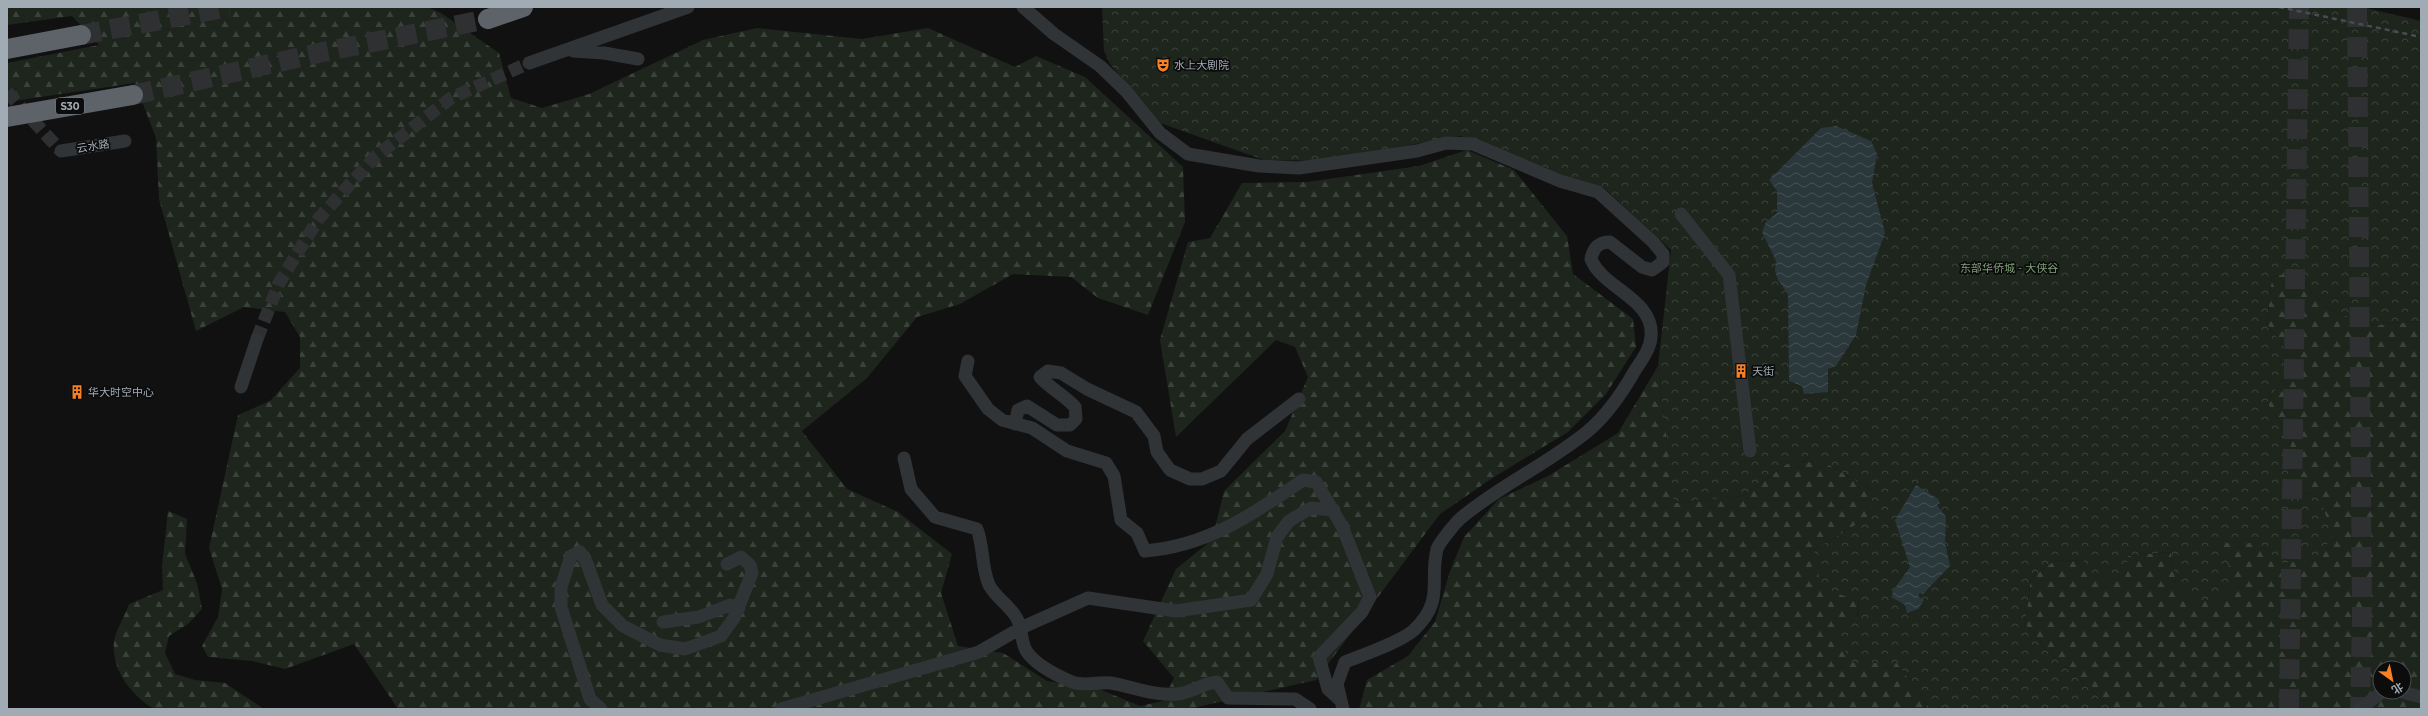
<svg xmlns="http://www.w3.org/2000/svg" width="2428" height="716" viewBox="0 0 2428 716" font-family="Montserrat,'Noto Sans SC',sans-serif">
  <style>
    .forest { fill: url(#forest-firs); fill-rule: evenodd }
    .park { fill: url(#park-crowns) }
    .water { fill: url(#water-waves) }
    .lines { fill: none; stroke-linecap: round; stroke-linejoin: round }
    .minor-tunnel { stroke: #2e3032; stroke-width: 13; stroke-dasharray: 13 6; stroke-linecap: butt }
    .highway-tunnel { stroke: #2e3032; stroke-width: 20; stroke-dasharray: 20 10; stroke-linecap: butt }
    .minor { stroke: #313437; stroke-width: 13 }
    .highway { stroke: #5d6368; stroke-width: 20 }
    .rail { stroke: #484c50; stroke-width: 2.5; stroke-dasharray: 5 4; stroke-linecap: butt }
    .labels { text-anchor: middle; stroke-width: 3.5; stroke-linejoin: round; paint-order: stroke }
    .shield { fill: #0c0c0d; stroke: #747b81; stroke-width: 1 }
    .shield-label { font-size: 10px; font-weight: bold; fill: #a1abb3 }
    .poi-label { font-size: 11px; fill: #a1abb3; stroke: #0c0c0d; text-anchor: start }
    .street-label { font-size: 11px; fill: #a1abb3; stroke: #0c0c0d }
    .park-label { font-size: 11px; fill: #7e9f77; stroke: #0c0c0d }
  </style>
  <defs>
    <pattern id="forest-firs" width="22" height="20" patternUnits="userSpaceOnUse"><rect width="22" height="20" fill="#1d251d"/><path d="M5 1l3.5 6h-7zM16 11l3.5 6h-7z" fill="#3b423b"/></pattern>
    <pattern id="park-crowns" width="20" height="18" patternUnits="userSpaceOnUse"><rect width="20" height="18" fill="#1d251d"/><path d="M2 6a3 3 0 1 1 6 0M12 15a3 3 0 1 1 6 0" fill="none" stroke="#3b423b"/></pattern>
    <pattern id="water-waves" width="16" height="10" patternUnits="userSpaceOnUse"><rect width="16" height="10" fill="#2a373b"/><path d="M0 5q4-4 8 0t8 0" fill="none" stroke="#465155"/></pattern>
  </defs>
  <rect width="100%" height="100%" fill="#111112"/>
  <path class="forest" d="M7 7H427L441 13 499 53 511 98 542 108 589 94 703 40 757 28 862 39 928 28 1015 67 1036 56 1085 77 1183 167 1185 222 1148 315 1098 298 1071 277 1013 274 960 304 917 317 867 378 802 431 847 489 898 512 952 554 941 593 958 646 1003 653 1047 681 1099 689 1140 706 1163 701 1174 678 1143 641 1176 569 1212 540 1224 491 1285 431 1308 377 1295 347 1276 340 1176 437 1160 340 1188 242 1210 238 1242 183 1307 182 1419 166 1467 150 1514 170 1567 236 1573 274 1633 319 1636 347 1606 394 1568 432 1494 477 1440 514 1316 680 1189 709H398L354 644 285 669 252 661 208 657 202 646 218 617 222 589 209 548 238 415 270 401 300 368V337L285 312 244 307 196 331 159 199 156 138 135 83 7 102V63L99 45 72 16 7 25Z
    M2295 271 2324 306 2346 316 2374 325 2421 321V709H2112L2047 651 2025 624 2031 578 2054 561 2083 560 2125 577 2127 556 2171 552 2176 584 2228 561 2218 543H2259L2281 563 2319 498 2287 485 2291 439 2267 403 2286 373 2287 351 2267 324 2272 277ZM2380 668H2404V692H2380Z
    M1658 366 1675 503 1743 496 1791 461 1824 462 1872 490V515L1814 550 1859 600 1853 663H1897L1927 704 1926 709H1359L1367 680 1408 656 1435 622 1450 571 1464 537 1499 499 1548 476 1618 433Z
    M168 511 187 519 185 554 197 583 202 609 188 624 169 636 165 653 175 674 195 680 225 683 264 709H154C131 695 111 670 114 641 116 630 125 616 129 604L163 590 162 566Z"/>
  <path class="park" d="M1102 7H2362L2421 21V321L2374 325 2346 316 2324 306 2295 271 2272 277 2267 324 2287 351 2286 373 2267 403 2291 439 2287 485 2319 498 2333 534 2319 559 2281 563 2259 543H2219L2228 561 2231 590 2217 600 2195 602 2176 584 2171 552 2128 556 2125 577 2096 579 2083 560 2054 561 2031 578 2025 624 2047 651 2112 709H1926L1927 704 1897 663H1853L1832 631 1858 616 1859 600 1821 589 1814 550 1872 515V490L1824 462 1791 461 1743 496 1674 503 1658 366 1671 250 1604 188 1581 184 1460 136 1322 161 1264 160 1160 123 1145 108 1110 64 1104 51Z"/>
  <path class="water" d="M1836 126 1871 141 1877 154 1872 183 1885 233 1866 285 1856 335 1836 366 1828 369V392L1804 394 1802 386 1789 381 1788 294 1778 280 1775 271 1776 261 1762 232 1766 222 1777 213V191L1769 180 1821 128Z
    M1916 485 1938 499 1940 503 1937 505 1946 517 1945 543 1950 566 1923 594 1920 593 1918 596 1924 600 1918 609 1907 613 1905 605 1891 597 1893 593 1892 592 1910 567 1895 520Z"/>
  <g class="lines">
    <path class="minor-tunnel" d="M7 92 61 151
      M257 339 279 283 319 218 375 157 451 98 529 63"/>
    <path class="highway-tunnel" d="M2357 7 2362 618 2360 709
      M81 35 229 7
      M133 95 323 52 488 19
      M2289 709 2299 7"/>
    <path class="minor" d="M1023 7 1054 34 1100 66 1126 91 1160 133 1188 154 1259 166 1299 168 1417 151 1446 143 1473 144 1560 181 1598 192 1653 242 1663 254V262L1652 270 1642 267 1610 242C1598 242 1593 249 1591 259 1603 289 1655 299 1651 337 1650 350 1641 361 1634 372 1622 393 1607 415 1588 431 1548 464 1500 485 1461 518 1456 522 1439 543 1437 549 1429 583 1445 600 1414 630 1401 642 1362 655 1345 662L1337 684 1343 709
      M573 51 604 53 638 59
      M529 63 688 7
      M61 151 125 141
      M1681 214 1729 275 1750 451
      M968 361 965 376 988 409 1002 420 1032 428 1067 451 1106 463 1114 476 1121 520 1137 533 1145 551C1208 546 1253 514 1303 480L1316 482 1342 526 1370 597 1362 612 1319 657 1328 689 1341 701
      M241 387 257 339
      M1015 424 1018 410 1027 406 1057 425H1070L1076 419 1075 407C1064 395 1051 389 1040 377L1048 371 1061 373 1087 389 1136 412 1154 436 1157 452 1170 470 1190 479H1202L1221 471 1247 439 1299 399
      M904 458 911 489 935 517 977 529C984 547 981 566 989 585 996 598 1010 606 1016 617 1023 627 1020 642 1027 652 1036 665 1058 676 1072 682 1085 687 1099 681 1111 683 1134 687 1153 696 1177 694 1192 693 1202 683 1217 682L1228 698 1295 699 1310 709
      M663 622 699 617 730 605 739 608
      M2402 692 2421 697
      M601 709 590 699 561 607V587L571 556 580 552 586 561 602 605 623 626 660 645 685 649 721 636 734 618 752 573 750 565 741 557 727 564
      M781 709 979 652 1023 627 1088 598 1176 611 1251 600 1267 574 1277 537 1289 521 1311 508 1334 510
      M2360 709 2382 692"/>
    <path class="highway" d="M488 19 523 7
      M7 49 81 35
      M7 117 133 95"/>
    <path class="rail" d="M2279 7 2421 37"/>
  </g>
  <defs>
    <symbol id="theatre-bare" viewBox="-9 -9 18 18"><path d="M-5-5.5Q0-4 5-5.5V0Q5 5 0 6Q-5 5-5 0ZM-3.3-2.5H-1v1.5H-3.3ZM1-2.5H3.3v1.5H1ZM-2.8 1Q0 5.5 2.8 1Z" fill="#f88023" stroke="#0c0c0d" stroke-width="2.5" paint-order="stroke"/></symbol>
    <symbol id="building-bare" viewBox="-9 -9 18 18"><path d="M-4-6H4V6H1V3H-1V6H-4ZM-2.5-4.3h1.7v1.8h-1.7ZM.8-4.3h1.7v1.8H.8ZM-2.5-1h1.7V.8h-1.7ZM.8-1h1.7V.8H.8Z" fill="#f88023" stroke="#0c0c0d" stroke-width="2.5" paint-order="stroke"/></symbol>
  </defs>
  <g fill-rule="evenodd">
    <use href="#theatre-bare" x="1153" y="55" width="20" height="20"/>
    <use href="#building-bare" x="1731" y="361" width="20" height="20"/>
    <use href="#building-bare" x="67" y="382" width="20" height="20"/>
  </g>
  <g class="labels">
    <rect class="shield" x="56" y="98" width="28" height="16" rx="3"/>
    <g class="shield-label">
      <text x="70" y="110">S30</text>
    </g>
    <g class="poi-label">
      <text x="1174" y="69">水上大剧院</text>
      <text x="1752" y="375">天街</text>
      <text x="88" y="396">华大时空中心</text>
    </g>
    <g class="street-label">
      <text transform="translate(93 146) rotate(-9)" y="4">云水路</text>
    </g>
    <g class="park-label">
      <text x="2009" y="272">东部华侨城 - 大侠谷</text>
    </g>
  </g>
  <rect width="2428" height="716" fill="none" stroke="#a1abb3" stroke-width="16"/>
  <g transform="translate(2392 680) rotate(147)"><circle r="19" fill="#0c0c0d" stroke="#484c4f"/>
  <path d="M0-3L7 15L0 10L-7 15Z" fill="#f88023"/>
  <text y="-6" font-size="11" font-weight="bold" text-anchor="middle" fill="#a1abb3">北</text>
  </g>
</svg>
